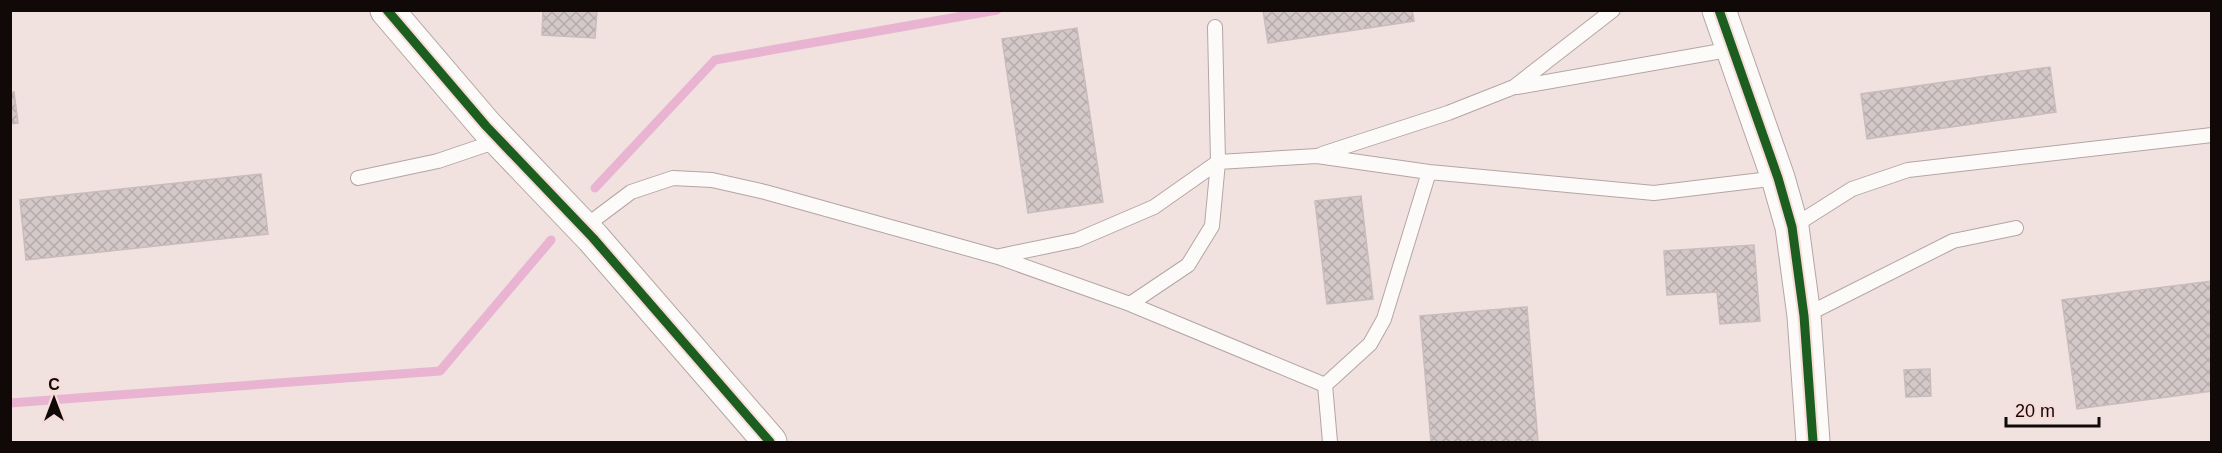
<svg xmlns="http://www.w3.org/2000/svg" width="2222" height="453" viewBox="0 0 2222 453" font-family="Arial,sans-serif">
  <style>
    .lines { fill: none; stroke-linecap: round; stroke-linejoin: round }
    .stream { stroke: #e9b4d1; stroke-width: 9 }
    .building { fill: url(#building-cross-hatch); stroke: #c8bcbc; stroke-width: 1.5 }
    .lane-casing { stroke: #b2a6a4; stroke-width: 16 }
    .secondary-casing { stroke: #b2a6a4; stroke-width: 35 }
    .lane { stroke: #fdfbfa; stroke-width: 14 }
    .secondary { stroke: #fdfbfa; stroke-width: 33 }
    .cycleway-casing { stroke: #f8dcd8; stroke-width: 13 }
    .cycleway { stroke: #1b5e20; stroke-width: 9 }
  </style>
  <defs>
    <pattern id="building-cross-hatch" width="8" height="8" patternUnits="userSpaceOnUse" patternTransform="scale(1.5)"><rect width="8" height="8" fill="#d4c9c8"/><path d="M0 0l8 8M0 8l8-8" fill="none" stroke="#b5abaa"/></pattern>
  </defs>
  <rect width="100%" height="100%" fill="#f1e2df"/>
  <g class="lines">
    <path class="stream" d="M595 188 715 60 997 10
      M10 403 440 371 551 240"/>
  </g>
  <path class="building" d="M543 10H597L595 38 542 35Z
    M1263 10H1412L1414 21 1268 43Z
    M1077 28 1103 202 1028 213 1002 39Z
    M2050 67 2056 112 1867 139 1861 94Z
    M14 92 18 123 10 124V93Z
    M261 174 268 234 26 260 20 200Z
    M1361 196 1373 299 1327 304 1315 201Z
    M1754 245 1760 321 1720 324 1717 292 1667 295 1664 251Z
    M2212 281V391L2077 409 2062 300Z
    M1527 307 1538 442H1431L1420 316Z
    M1930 369 1931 396 1906 397 1904 370Z"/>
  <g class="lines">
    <defs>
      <path id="lane" d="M1517 87 1733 49
        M1322 154 1448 113 1514 87 1613 10
        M358 178 438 161 497 141
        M1792 227 1852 189 1908 170 2212 135
        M583 228 631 192 673 178 712 180 765 192 998 257 1130 304 1325 385
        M1000 256 1077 240 1154 207 1218 162 1215 27
        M1130 304 1188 265 1212 226 1218 162 1317 156 1429 172 1654 193 1778 178
        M1804 316 1953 241 2016 228
        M1325 385 1370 344 1384 319 1429 172
        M1325 385 1330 442"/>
      <path id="secondary" d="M387 10 486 126 593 238 770 442
        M1719 10 1778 178 1792 227 1804 316 1813 442"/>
    </defs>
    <use href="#lane" class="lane-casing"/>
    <use href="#secondary" class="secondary-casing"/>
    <use href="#lane" class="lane"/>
    <use href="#secondary" class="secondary"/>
    <defs>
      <path id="cycleway" d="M387 10 486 126 593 238 770 442
        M1719 10 1778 178 1792 227 1804 316 1813 442"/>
    </defs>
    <use href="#cycleway" class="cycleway-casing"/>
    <use href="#cycleway" class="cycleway"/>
  </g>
  <rect width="2222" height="453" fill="none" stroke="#110908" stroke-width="24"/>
  <g transform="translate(54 399)" stroke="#f8dcd8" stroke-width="4.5" paint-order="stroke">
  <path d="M0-4.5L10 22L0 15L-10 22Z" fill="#110908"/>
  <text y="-9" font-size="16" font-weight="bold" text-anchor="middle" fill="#110908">С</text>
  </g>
  <path d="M2006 417v9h93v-9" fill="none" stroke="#110908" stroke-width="3"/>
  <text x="2015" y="417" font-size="18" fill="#110908" stroke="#f8dcd8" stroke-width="4.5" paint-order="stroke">20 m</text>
</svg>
